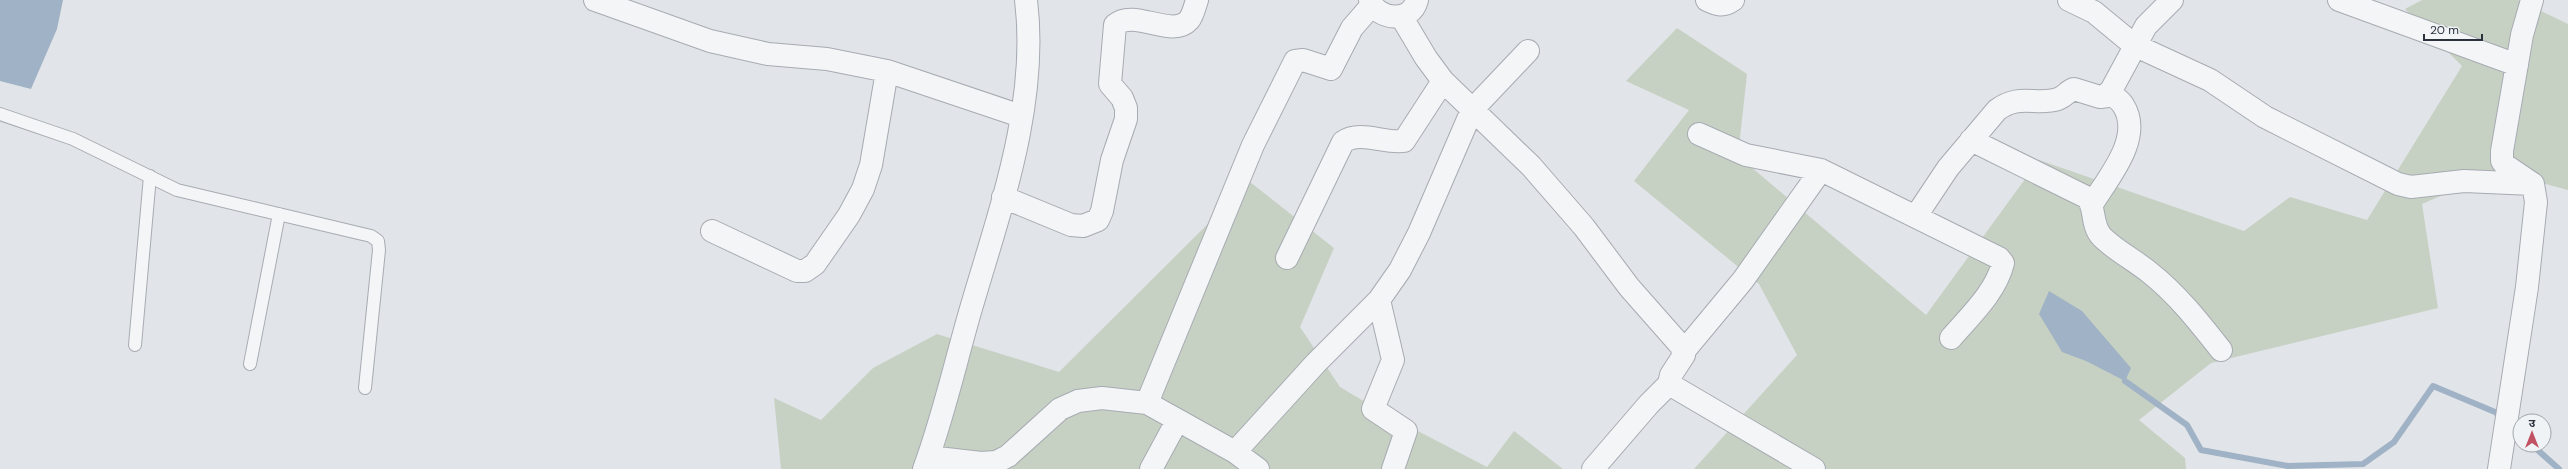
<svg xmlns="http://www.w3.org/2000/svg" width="2568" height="469" viewBox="0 0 2568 469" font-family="'DM Sans','Noto Sans Devanagari',sans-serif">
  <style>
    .green { fill: #c7d1c3 }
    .water { fill: #a0b2c5 }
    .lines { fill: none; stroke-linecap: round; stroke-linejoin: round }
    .stream { stroke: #a0b2c5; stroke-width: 6 }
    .lane-casing { stroke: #a7abb2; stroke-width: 14 }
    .street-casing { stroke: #a7abb2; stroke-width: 24 }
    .lane { stroke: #f3f5f7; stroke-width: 12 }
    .street { stroke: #f3f5f7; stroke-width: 22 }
  </style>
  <rect width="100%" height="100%" fill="#e1e4e8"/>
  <path class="green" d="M2422 0H2518L2568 24V190L2498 171 2422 204 2438 308 2211 363 2139 420 2185 458 2186 469H1694L1797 355 1759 284 1634 181 1689 110 1626 81 1677 28 1747 74 1738 156 1926 315 2039 160 2244 231 2290 197 2367 220 2462 66 2405 9Z
    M1250 182 1334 248 1300 327 1340 387 1387 415 1487 467 1514 431 1563 469H781L774 398 821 420 873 368 937 334 1059 372Z"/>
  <path class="water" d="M0 0H63L57 29 31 89 0 81Z
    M2049 291 2082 311 2131 368 2125 381 2086 361 2062 352 2039 314Z"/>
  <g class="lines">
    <path class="stream" d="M2125 381 2187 425 2201 450 2288 466 2363 464 2394 442 2433 386 2495 412 2502 418
      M2510 425 2520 434
      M2532 445 2559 469"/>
    <defs>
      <path id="lane" d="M0 114 73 139 177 190 371 236 378 241 379 250 365 388
        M135 345 150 176
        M250 364 279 214"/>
      <path id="street" d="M595 0 710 41 768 54 827 59 887 71 1021 116
        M1370 0C1377 20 1411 24 1417 0
        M1707 0C1718 5 1723 7 1733 0
        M2069 0 2094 12 2134 45 2210 80 2265 117 2398 184 2411 187 2464 181 2533 184
        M2339 0 2517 65
        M1401 16 1426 58 1443 81 1531 166 1584 227 1629 287 1681 346 1684 355 1671 375 1669 384 1814 469
        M1699 134 1746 155 1821 170 1999 258 2003 263C1996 292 1970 316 1951 338
        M1971 140 2088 198C2096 211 2091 225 2102 237 2115 250 2134 260 2149 272 2177 294 2199 322 2221 350
        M1003 197 1071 225 1083 226 1098 220 1102 211 1112 160 1126 119V108L1122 98 1110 84 1115 25C1134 8 1172 39 1189 20 1193 15 1195 6 1197 0
        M2092 204C2108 178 2144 137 2123 105 2120 100 2113 96 2109 92
        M1916 216 1948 168 1997 110C2020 93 2036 106 2058 99 2064 97 2068 91 2074 89L2100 97 2108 96 2146 26 2172 0
        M712 231 797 271H805L815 264 849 215 863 189 871 165 887 71
        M1287 258 1343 142C1360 130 1385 144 1404 141L1443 81
        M1379 300 1393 360 1373 409 1406 431 1393 469
        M1684 351 1743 280 1821 170
        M1147 403 1253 145 1295 61 1303 60 1331 69 1352 28 1372 5
        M1235 452 1316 363 1379 300 1400 270 1419 233 1472 110 1528 51
        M929 457 981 463 996 462 1008 456 1060 409 1078 401 1102 398 1147 403 1235 452 1258 469
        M924 469C943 418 955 364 970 312 999 212 1039 105 1026 0
        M1151 469 1177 421
        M1593 469 1649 404 1669 384
        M2499 469 2527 287 2536 202 2533 184 2505 165 2502 161V151L2522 35 2532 0"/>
    </defs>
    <use href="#lane" class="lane-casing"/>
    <use href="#street" class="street-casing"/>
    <use href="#lane" class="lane"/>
    <use href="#street" class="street"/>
  </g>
  <g transform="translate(2532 433)"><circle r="19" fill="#f0f3f6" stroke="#a1a6ac"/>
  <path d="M0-3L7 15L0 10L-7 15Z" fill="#c15264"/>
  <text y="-6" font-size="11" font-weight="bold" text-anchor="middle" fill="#2b323e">उ</text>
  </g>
  <path d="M2424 34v6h58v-6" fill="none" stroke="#2b323e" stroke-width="2"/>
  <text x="2430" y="34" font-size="12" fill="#2b323e" stroke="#f0f3f6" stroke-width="3" paint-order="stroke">20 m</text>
</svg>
